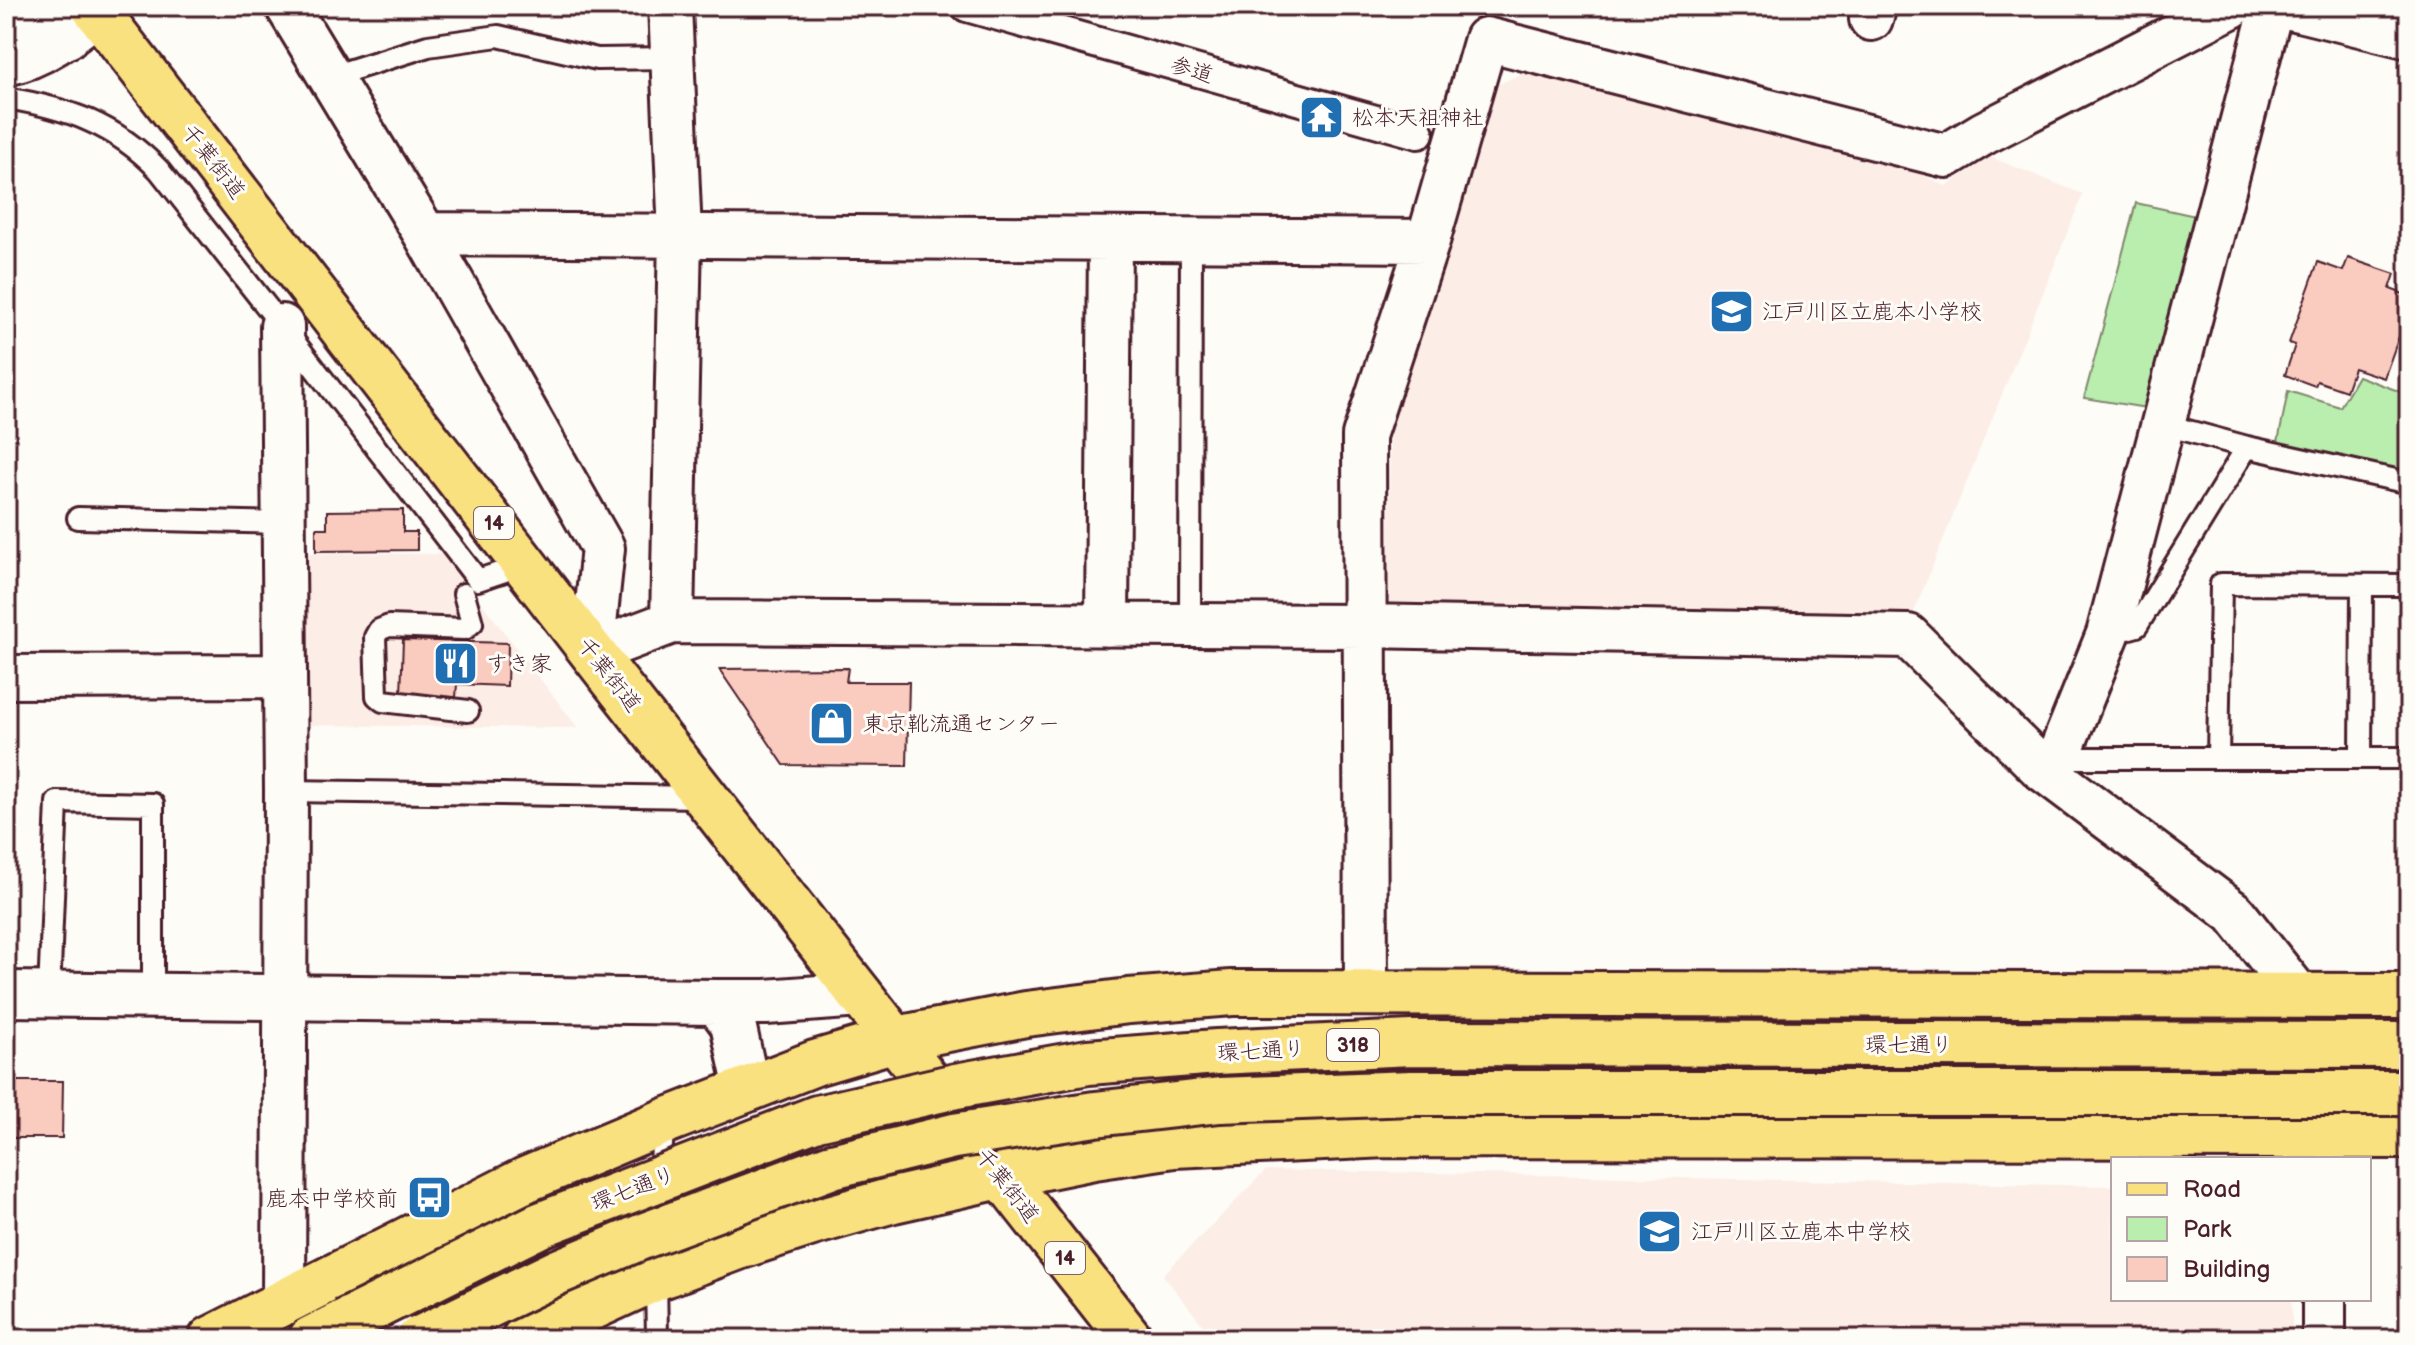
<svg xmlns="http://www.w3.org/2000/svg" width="2415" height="1345" viewBox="0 0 2415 1345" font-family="'Balsamiq Sans','Klee One',sans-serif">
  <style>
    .built { fill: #fcede6 }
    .green { fill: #b9eeaf; stroke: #82866d; stroke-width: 2 }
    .building { fill: #facbbf; stroke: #4a1f2b; stroke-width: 2 }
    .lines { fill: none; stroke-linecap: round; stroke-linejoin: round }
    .service-casing { stroke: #4a1f2b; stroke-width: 26 }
    .pedestrian-casing { stroke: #4a1f2b; stroke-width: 36 }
    .minor-casing { stroke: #4a1f2b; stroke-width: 48 }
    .tertiary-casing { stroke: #4a1f2b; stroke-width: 50 }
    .primary-casing { stroke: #4a1f2b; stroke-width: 50 }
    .trunk-casing { stroke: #4a1f2b; stroke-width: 50 }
    .service { stroke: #fdfcf7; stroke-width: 20 }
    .pedestrian { stroke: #fdfcf7; stroke-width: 30 }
    .minor { stroke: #fdfcf7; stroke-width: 42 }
    .tertiary { stroke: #fdfcf7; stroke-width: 44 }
    .primary { stroke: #fae180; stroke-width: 44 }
    .trunk { stroke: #fae180; stroke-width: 44 }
    .primary-bridge-casing { stroke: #4a1f2b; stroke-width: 50; stroke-linecap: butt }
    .primary-bridge { stroke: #fae180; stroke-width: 44 }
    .labels { text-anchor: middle; stroke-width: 6; stroke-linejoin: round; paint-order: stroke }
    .shield { fill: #fdfcf7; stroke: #806168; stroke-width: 2 }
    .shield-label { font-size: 20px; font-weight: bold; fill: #4a1f2b }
    .street-label { font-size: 22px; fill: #4a1f2b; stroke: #fdfcf7 }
    .poi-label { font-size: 22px; fill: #4a1f2b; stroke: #fdfcf7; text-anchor: start }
  </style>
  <rect width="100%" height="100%" fill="#fdfcf7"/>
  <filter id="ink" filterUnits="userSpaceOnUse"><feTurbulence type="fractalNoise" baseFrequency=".0125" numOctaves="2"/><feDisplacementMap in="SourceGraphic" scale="16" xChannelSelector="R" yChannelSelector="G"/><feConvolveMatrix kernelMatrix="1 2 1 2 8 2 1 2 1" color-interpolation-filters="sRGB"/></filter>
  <g filter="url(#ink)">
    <path class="built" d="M1529 71 1901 165 1946 186 1990 157 2083 194 1911 619 1389 608 1390 427 1494 86Z
      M295 553 444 554 578 728 297 725Z
      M1266 1170 2113 1186V1299H2291L2293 1339H1214L1163 1275Z"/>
    <path class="green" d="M2136 203 2200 217 2153 409 2084 398Z
      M2358 376 2409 395V477L2277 447 2288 391 2340 407Z"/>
    <path class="building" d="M2348 258 2395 274 2390 289 2409 296V309L2384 378 2354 368 2346 391 2317 381 2315 386 2285 375 2295 345 2289 343 2318 262 2343 271Z
      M403 510V532H417V550L316 551V528H327V511Z
      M403 640 508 643 507 686 457 684 456 697 401 695Z
      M848 668 846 682H909L907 766 784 765 719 669Z
      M6 1081H63L62 1138H6Z"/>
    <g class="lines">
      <defs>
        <path id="service" d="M329 77 428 46 498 36 597 59 672 58
          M6 98C67 108 115 124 159 170L282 326 478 580 526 564
          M2162 424 2247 447 2409 483
          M78 518 284 523
          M464 594 472 623 465 629 389 626 379 630 375 637 377 696 383 701 468 711
          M1190 625 1191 240
          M2108 634 2137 626 2247 447
          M2058 758H2409
          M2218 758 2221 584 2409 585
          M2361 758 2362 585
          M286 791 702 797
          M49 993 57 802 153 804V995
          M658 1234 663 1122
          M656 1278 657 1339"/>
        <path id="pedestrian" d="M967 6 1418 133"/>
        <path id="minor" d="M287 6 425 234 603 548 592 652 672 622 1365 626 1908 636 2041 768 2234 913 2299 995
          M670 6 680 235 672 622
          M2283 6 2409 37
          M6 9 67 37
          M1871 19 1875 6
          M6 64C41 57 71 34 98 12
          M425 234 1428 241
          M282 326 286 791 284 1303
          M1107 625 1110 239
          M6 677 285 676
          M2041 768 2058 758 2108 634 2272 6
          M1366 992 1364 436 1428 241 1486 39 1946 156 1984 133 2232 6
          M2324 1299V1339"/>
        <path id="tertiary" d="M6 994 717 1002 733 1024 747 1089
          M717 1002H766L860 995"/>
        <path id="primary" d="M211 1339 525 1180 663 1122 815 1063 896 1039 1026 1014 1129 1001 1232 993 2409 996
          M311 1339 345 1322
          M524 1339 656 1278 738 1247 812 1223 893 1200 1000 1176 1094 1157 1174 1145 1387 1135 2409 1136"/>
        <path id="trunk" d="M93 6 612 678 1130 1339"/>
      </defs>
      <use href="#service" class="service-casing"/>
      <use href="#pedestrian" class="pedestrian-casing"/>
      <use href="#minor" class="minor-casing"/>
      <use href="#tertiary" class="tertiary-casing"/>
      <use href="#primary" class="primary-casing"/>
      <use href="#trunk" class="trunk-casing"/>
      <use href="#service" class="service"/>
      <use href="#pedestrian" class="pedestrian"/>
      <use href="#minor" class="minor"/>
      <use href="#tertiary" class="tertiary"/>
      <use href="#primary" class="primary"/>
      <use href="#trunk" class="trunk"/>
      <defs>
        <path id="primary-bridge" d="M345 1322 540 1225 817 1118 956 1086 1088 1062 1217 1052 1412 1043 2409 1045
          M419 1339 558 1272 646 1235 832 1166 954 1136 1095 1114 1220 1100 1412 1093H2409"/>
      </defs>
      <use href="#primary-bridge" class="primary-bridge-casing"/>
      <use href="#primary-bridge" class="primary-bridge"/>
    </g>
  </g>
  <defs>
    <symbol id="temple-square" viewBox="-11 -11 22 22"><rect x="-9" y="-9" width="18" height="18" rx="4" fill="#1f6fb2" stroke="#fdfcf7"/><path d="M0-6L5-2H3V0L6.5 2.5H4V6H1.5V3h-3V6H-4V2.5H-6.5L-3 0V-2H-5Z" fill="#fff"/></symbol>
    <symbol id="school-square" viewBox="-11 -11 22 22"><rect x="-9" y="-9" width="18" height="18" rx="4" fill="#1f6fb2" stroke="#fdfcf7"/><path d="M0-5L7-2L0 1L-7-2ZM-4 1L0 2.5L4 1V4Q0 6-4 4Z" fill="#fff"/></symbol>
    <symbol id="restaurant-square" viewBox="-11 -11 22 22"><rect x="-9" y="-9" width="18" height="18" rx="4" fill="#1f6fb2" stroke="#fdfcf7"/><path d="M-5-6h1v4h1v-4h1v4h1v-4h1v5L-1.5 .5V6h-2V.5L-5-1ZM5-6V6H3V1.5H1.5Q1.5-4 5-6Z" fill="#fff"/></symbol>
    <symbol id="shop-square" viewBox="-11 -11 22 22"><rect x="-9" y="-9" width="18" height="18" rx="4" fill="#1f6fb2" stroke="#fdfcf7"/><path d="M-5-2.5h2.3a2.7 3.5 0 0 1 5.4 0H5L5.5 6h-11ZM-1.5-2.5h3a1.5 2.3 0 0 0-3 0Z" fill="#fff"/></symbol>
    <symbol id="bus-square" viewBox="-11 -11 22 22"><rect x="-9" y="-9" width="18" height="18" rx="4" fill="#1f6fb2" stroke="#fdfcf7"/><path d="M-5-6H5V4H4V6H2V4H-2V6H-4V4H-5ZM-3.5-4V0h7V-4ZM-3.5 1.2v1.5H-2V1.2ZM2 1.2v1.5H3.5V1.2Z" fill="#fff"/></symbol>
  </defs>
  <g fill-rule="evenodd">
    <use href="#temple-square" x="1296" y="92" width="51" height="51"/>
    <use href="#school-square" x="1706" y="286" width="51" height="51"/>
    <use href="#restaurant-square" x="430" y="638" width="51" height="51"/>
    <use href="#shop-square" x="806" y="698" width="51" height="51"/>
    <use href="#bus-square" x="404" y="1172" width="51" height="51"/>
    <use href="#school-square" x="1634" y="1206" width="51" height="51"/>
  </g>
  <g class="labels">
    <g class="shield">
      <rect x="474" y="507" width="40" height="32" rx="6"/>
      <rect x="1327" y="1029" width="52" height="32" rx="6"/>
      <rect x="1045" y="1242" width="40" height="32" rx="6"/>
    </g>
    <g class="shield-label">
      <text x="494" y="530">14</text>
      <text x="1353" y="1052">318</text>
      <text x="1065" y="1265">14</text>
    </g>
    <g class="street-label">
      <text transform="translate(1192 69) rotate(16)" y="8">参道</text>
      <text transform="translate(214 161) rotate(52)" y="8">千葉街道</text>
      <text transform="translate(610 674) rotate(52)" y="8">千葉街道</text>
      <text x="1909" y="1052">環七通り</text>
      <text transform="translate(1261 1050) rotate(-3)" y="8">環七通り</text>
      <text transform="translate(1008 1185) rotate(52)" y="8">千葉街道</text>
      <text transform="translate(633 1188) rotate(-21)" y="8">環七通り</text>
    </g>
    <g class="poi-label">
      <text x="1352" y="125">松本天祖神社</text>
      <text x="1762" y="319">江戸川区立鹿本小学校</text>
      <text x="486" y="671">すき家</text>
      <text x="863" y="731">東京靴流通センター</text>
      <text x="398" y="1206" text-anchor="end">鹿本中学校前</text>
      <text x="1691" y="1239">江戸川区立鹿本中学校</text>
    </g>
  </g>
  <rect width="2415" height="1345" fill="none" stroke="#fdfcf7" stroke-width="32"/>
  <rect x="16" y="16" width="2383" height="1313" fill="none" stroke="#4a1f2b" stroke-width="3" filter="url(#ink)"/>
  <rect x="2111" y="1157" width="260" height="144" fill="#fdfcf7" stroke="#b5a4a5" stroke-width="2"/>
  <rect x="2127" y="1183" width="40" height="12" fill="#fae180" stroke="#b5a4a5" stroke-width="2"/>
  <text x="2183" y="1197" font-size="24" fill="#4a1f2b">Road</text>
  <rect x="2127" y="1217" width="40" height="24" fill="#b9eeaf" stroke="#b5a4a5" stroke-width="2"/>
  <text x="2183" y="1237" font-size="24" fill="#4a1f2b">Park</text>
  <rect x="2127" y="1257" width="40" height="24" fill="#facbbf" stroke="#b5a4a5" stroke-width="2"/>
  <text x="2183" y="1277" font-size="24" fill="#4a1f2b">Building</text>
</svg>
